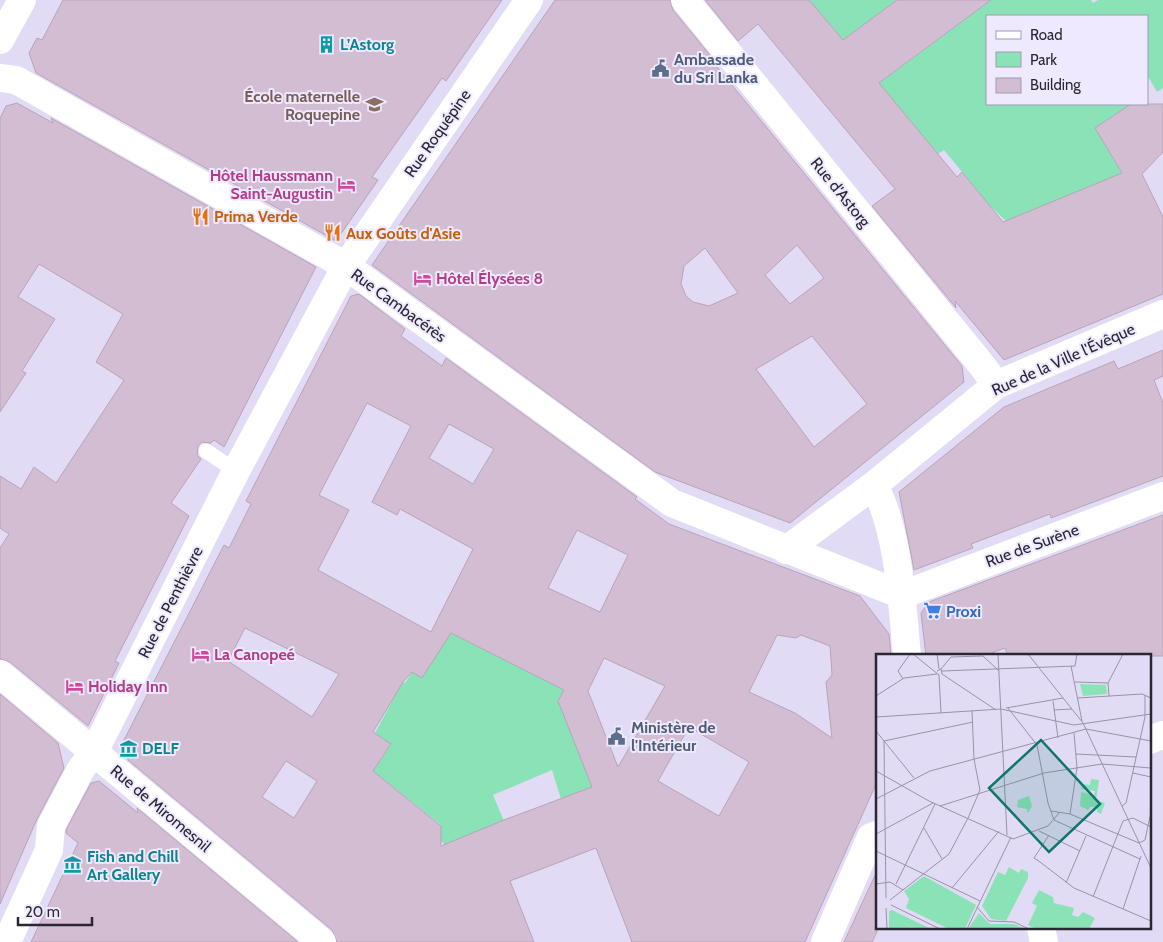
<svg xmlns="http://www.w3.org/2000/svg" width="1163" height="942" viewBox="0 0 1163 942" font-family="Cabin,sans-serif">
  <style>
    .green { fill: #8ae3b6 }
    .building { fill: #d2bdd2; stroke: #b8a4b8; fill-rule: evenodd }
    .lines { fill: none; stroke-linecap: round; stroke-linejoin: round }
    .lane { stroke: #fff; stroke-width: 15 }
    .street { stroke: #fff; stroke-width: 28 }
    .secondary { stroke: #fff; stroke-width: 28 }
    .labels { text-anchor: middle; stroke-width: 4; stroke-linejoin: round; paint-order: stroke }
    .culture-label { font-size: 16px; font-weight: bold; fill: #0d838f; stroke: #efe9ff; text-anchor: start }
    .service-label { font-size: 16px; font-weight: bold; fill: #4e5e75; stroke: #efe9ff; text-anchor: start }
    .education-label { font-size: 16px; font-weight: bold; fill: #785e54; stroke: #efe9ff; text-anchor: end }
    .street-label { font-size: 16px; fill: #2a2731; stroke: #efe9ff }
    .hotel-label { font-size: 16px; font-weight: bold; fill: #b23c85; stroke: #efe9ff; text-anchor: start }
    .food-label { font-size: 16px; font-weight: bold; fill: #c56008; stroke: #efe9ff; text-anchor: start }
    .shop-label { font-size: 16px; font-weight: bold; fill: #366cbe; stroke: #efe9ff; text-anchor: start }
    .inset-road { fill: none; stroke: #9893a7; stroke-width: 1 }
    .view { fill: #0f766e; fill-opacity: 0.15; stroke: #0f766e; stroke-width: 2.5 }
    .inset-edge { fill: none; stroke: #2a2731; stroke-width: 2.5 }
  </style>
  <rect width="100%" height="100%" fill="#e2dbf6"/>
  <path class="green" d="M809 0H897L859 29 846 44Z
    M991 0H1091L1093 3 1098 0H1163V88L1157 92 1149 78H1147V16H987V104H1131L1095 128 1122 174 1006 221 990 206 944 150 938 154 875 79 893 73Z
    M441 628 564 690 558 701 599 792 586 789 561 799 552 770 493 795 504 821 452 851 441 841V825L373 771 391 745 375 733 398 690 392 686 397 678 405 683Z"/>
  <path class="building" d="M63 0H502L446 81 442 78 372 177 378 180 336 241 36 73 29 53 37 38 42 40Z
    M555 0H670L673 10 714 60 713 62 962 366 964 382 790 523 655 472 372 265ZM797 245 824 278 790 304 765 275ZM705 248 738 293 709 306 693 302 686 296 681 284 684 266ZM812 336 867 404 814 447 756 369Z
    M705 0H809L843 40 897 0H991L879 83 957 177 962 172 1003 222 1122 173 1095 128 1131 104H1163V152L1142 174 1163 217V294L1004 360 955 301 956 308 872 206 895 189 758 24 738 41Z
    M17 103 53 123 51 118 316 267 224 447 214 440 211 443 202 442 198 446 197 455 201 459 171 503 189 516 115 661 119 663 88 726 10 662 0 659V548L9 534 0 528V476L21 489 34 467 56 483 124 380 96 362 123 314 39 264 18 297 55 319 22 371 26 373 0 412V118L6 106Z
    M359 294 405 329 401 336 442 366 446 358 637 497 635 499 669 524 860 596 889 634 891 656H877V782L805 942H632L596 848 510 881 534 942H337L332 930 128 760 124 740 224 545 229 548 251 504 246 501 351 296ZM367 403 411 426 372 502 397 515 400 509 473 549 431 632 318 570 349 510 319 495ZM449 424 494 449 473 484 429 458ZM577 530 628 555 600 612 548 588ZM245 628 339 674 312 717 228 661ZM451 633 564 690 558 701 592 787 504 820 441 846V826L373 771 391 744 373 732 403 682 412 672 422 678ZM777 635 796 638 801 635 830 646 832 675 826 682 832 738 795 713 749 692ZM604 658 665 686 618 767 588 691ZM689 727 749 762 719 816 658 781ZM286 761 317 781 294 818 262 797Z
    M1163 350V376L1154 380 1163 403V476L1051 518 1050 514 1013 528 971 544 973 548 914 570 899 492 1004 407 1114 361 1118 369Z
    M1163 515V656H1008L1005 648 983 656H926L921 613 929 602Z
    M0 694 58 743 64 768 37 819 0 904Z
    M99 781 138 813 137 808 298 942H31L78 843 66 833V830L91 783Z
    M877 871V932L872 942H844Z"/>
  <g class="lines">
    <path class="lane" d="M206 451 236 471"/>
    <path class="street" d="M685 0 984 368 996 385
      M0 78 16 80 346 266 672 503 902 595
      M874 485C899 532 902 603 907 656
      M786 550 874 485 996 385 1163 314
      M902 595 1163 496
      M0 674 322 942
      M1149 740 1163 735
      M7 942 49 850 51 826 81 769 94 752 236 471 346 266 529 0"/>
    <path class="secondary" d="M0 40 22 0
      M1041 928 1044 942
      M825 942 871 837 877 835"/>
  </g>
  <defs>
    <symbol id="building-bare" viewBox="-9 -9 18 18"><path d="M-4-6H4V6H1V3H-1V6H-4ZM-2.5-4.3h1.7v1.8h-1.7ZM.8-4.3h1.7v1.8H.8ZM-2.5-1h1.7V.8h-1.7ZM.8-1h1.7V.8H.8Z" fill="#0f9aa8" stroke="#efe9ff" stroke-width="2.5" paint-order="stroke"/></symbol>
    <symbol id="civic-bare" viewBox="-9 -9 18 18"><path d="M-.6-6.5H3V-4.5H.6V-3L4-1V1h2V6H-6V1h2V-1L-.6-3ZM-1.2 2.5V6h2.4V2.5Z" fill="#5c6f8a" stroke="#efe9ff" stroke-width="2.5" paint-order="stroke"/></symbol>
    <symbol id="school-bare" viewBox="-9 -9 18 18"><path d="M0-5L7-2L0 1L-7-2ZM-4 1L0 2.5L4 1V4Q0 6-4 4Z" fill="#8d6e63" stroke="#efe9ff" stroke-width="2.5" paint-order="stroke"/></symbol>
    <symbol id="hotel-bare" viewBox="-9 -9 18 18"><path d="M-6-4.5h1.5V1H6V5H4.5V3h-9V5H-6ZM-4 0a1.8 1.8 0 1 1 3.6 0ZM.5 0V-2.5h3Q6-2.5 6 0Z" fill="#d1479c" stroke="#efe9ff" stroke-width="2.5" paint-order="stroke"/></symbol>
    <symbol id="restaurant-bare" viewBox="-9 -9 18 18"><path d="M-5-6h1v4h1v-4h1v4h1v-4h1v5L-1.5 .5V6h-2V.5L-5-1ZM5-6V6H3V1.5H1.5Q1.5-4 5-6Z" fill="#e8710a" stroke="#efe9ff" stroke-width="2.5" paint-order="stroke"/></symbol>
    <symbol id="supermarket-bare" viewBox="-9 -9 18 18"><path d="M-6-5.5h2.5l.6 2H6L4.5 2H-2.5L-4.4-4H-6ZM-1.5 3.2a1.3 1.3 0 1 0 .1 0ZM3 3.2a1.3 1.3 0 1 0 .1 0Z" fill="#3f7fe0" stroke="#efe9ff" stroke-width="2.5" paint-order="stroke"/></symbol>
    <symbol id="museum-bare" viewBox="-9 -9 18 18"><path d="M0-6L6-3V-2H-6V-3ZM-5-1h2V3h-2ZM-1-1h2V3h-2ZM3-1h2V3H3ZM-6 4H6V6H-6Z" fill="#0f9aa8" stroke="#efe9ff" stroke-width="2.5" paint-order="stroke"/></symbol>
  </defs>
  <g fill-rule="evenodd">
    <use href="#building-bare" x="314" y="32" width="25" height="25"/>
    <use href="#civic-bare" x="648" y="56" width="25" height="25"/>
    <use href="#school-bare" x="362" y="92" width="25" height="25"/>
    <use href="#hotel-bare" x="334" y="172" width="25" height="25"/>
    <use href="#restaurant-bare" x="188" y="204" width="25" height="25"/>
    <use href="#restaurant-bare" x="320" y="220" width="25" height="25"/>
    <use href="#hotel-bare" x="410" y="266" width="25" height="25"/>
    <use href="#supermarket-bare" x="920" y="598" width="25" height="25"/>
    <use href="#hotel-bare" x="188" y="642" width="25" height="25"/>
    <use href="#hotel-bare" x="62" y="674" width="25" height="25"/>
    <use href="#civic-bare" x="604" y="724" width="25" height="25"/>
    <use href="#museum-bare" x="116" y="736" width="25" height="25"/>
    <use href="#museum-bare" x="60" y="852" width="25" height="25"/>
  </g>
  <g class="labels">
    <g class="culture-label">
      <text x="340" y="50">L’Astorg</text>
      <text x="142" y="754">DELF</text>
      <text x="87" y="862">Fish and Chill<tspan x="87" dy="18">Art Gallery</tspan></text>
    </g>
    <g class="service-label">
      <text x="674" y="65">Ambassade<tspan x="674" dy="18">du Sri Lanka</tspan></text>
      <text x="631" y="733">Ministère de<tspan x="631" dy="18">l'Intérieur</tspan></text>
    </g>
    <g class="education-label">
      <text x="360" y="102">École maternelle<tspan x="360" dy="18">Roquepine</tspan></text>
    </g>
    <g class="street-label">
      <text transform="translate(437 133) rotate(-55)" y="6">Rue Roquépine</text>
      <text transform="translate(841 192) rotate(51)" y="6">Rue d'Astorg</text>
      <text transform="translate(399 305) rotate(36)" y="6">Rue Cambacérès</text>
      <text transform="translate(1063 359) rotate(-24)" y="6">Rue de la Ville l'Évêque</text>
      <text transform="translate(1032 545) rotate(-20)" y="6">Rue de Surène</text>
      <text transform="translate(170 602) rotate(-63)" y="6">Rue de Penthièvre</text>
      <text transform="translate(161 808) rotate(40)" y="6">Rue de Miromesnil</text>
    </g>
    <g class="hotel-label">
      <text x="333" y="181" text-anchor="end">Hôtel Haussmann<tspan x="333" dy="18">Saint-Augustin</tspan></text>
      <text x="436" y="284">Hôtel Élysées 8</text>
      <text x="214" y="660">La Canopeé</text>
      <text x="88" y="692">Holiday Inn</text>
    </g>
    <g class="food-label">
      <text x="214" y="222">Prima Verde</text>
      <text x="346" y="239">Aux Goûts d'Asie</text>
    </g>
    <g class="shop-label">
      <text x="946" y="617">Proxi</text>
    </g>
  </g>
  <g transform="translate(876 654)">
    <rect width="275" height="275" fill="#e2dbf6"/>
    <path d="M204 30 230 31 231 40 207 42ZM215 125 223 126 220 146 229 149 225 160 221 158V153H214L212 156 204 152 205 138 218 141 219 137 205 135 206 130 214 131ZM153 142 156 152 152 159 151 155 141 153 142 146ZM133 213 143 219 145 215 152 218V224L130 267 115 265 106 252 122 218 129 221ZM48 222 100 251 89 275H73L30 254 33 245 28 237ZM163 236 177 243 178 249 198 254 196 261 202 263 207 258 219 264 213 275H160L152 271 161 252 156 249ZM16 256 53 274V275H38L26 268 37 275H13V257ZM103 259 114 270H138L149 275H92Z" fill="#8ae3b6"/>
    <path class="inset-road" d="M37 0 63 21 65 59M61 0 63 15M122 0 131 181M152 0 207 69 275 214M195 12 206 67M65 15 75 3 107 2 123 17M61 17 65 15 66 20 120 56M66 17 199 12 201 0M27 25 22 17 34 0M199 28 232 29 233 42M232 29 247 0M0 42 28 24 61 20M202 44 266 40 275 44M177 47 182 84M130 54 187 44M132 54 161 91 172 149 178 166M178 56 196 55M0 63 125 55 198 71 275 60M210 75 275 87M0 77 38 124M8 87 10 244M8 87 97 68M200 100 260 103M0 117 53 147 137 185 172 172 183 159M257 119 275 123M0 145 54 117 210 75M64 152 168 119 226 110 275 114M246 152 250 149 269 63V41M175 157 194 160 263 189 269 186 275 158M194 160 201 114 198 79M178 166 264 205M48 174 66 205M163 177 204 197M0 180 57 149M173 181 158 204 164 208 198 234 275 267M0 197 104 247M190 229 210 182M0 230 14 228 27 236M20 230 59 150M76 234 123 177M217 243 247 167 257 164 275 173M14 246 73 200 92 164 104 136 98 105 96 57M15 251 64 275M101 253 113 267 138 268 153 275M10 254 11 275M247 255 265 202M91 275 135 183"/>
    <path class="view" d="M165 86 224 150 173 198 113 134Z"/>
    <rect width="275" height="275" class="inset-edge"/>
  </g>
  <rect x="986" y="15" width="162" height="90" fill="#efe9ff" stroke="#a09bad"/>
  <rect x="996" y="31" width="25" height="8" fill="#ffffff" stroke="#a09bad"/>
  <text x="1030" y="40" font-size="15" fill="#2a2731">Road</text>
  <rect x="996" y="52" width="25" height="15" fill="#8ae3b6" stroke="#a09bad"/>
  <text x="1030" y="65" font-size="15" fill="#2a2731">Park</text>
  <rect x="996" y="78" width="25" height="15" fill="#d2bdd2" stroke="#a09bad"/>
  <text x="1030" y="90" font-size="15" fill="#2a2731">Building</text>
  <path d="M18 917v8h74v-8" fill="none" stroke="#2a2731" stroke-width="2.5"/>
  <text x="25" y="917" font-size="15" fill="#2a2731" stroke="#efe9ff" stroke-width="4" paint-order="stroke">20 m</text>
</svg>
